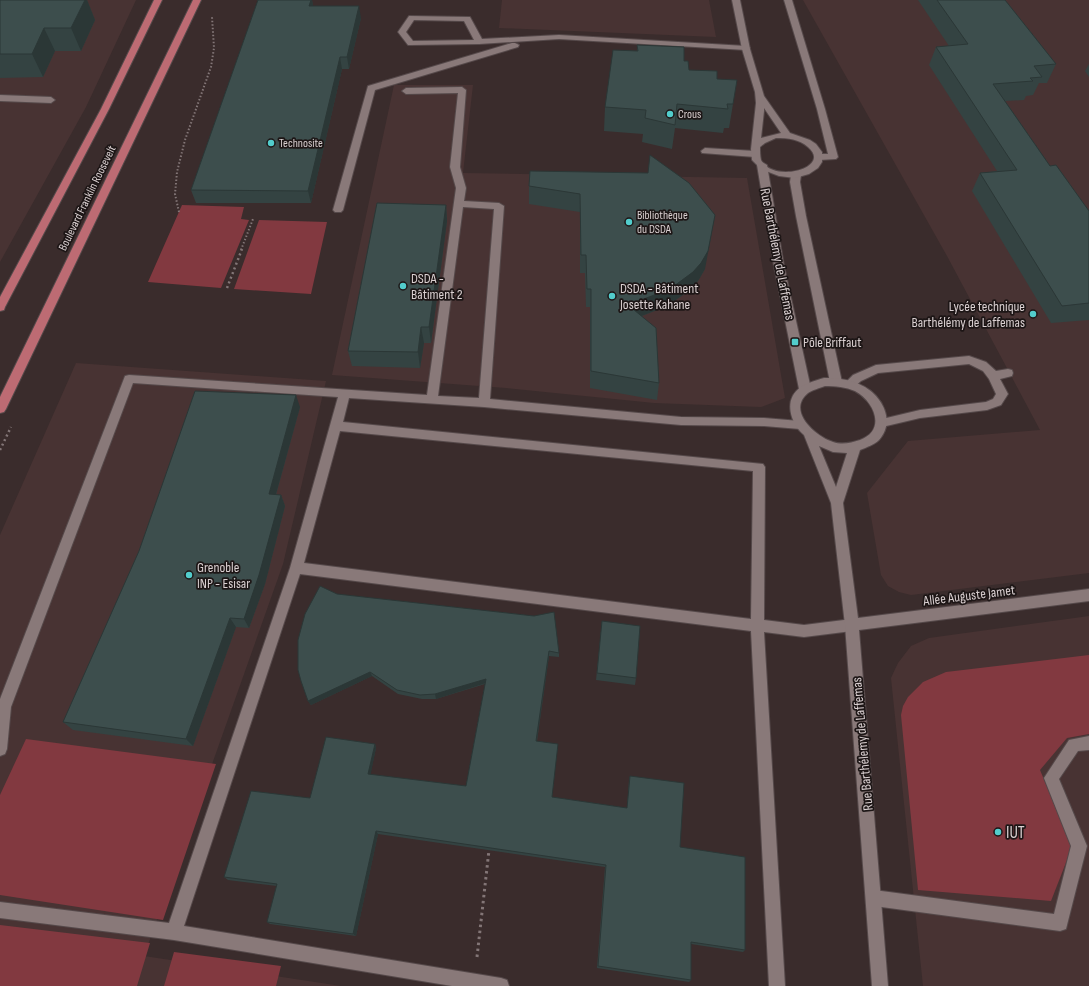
<svg xmlns="http://www.w3.org/2000/svg" width="1089" height="986" viewBox="0 0 1089 986" font-family="'Sofia Sans Condensed',sans-serif">
  <style>
    .built { fill: #483333 }
    .green { fill: #823940 }
    .lines { fill: none; stroke-linecap: round; stroke-linejoin: round }
    .lane-casing { stroke: #55494a; stroke-width: 2 }
    .street-casing { stroke: #55494a; stroke-width: 2 }
    .primary-casing { stroke: #55494a; stroke-width: 2 }
    .path-far2 { stroke: #837677; stroke-width: 2; stroke-dasharray: 1.5 2; stroke-linecap: butt }
    .path-far1 { stroke: #837677; stroke-width: 2.5; stroke-dasharray: 2 3; stroke-linecap: butt }
    .path { stroke: #837677; stroke-width: 3; stroke-dasharray: 2.5 3.5; stroke-linecap: butt }
    .lane { fill: #897979; fill-rule: evenodd }
    .street { fill: #897979; fill-rule: evenodd }
    .primary { fill: #bd6b73; fill-rule: evenodd }
    .wall { fill: #344342 }
    .shaded-wall { fill: #2b3736 }
    .building { fill: #3d4e4d; stroke: #2b3736 }
    .poi-dot { fill: #52cdcc; stroke: #1d1616; stroke-width: 1.5 }
    .labels { text-anchor: middle; stroke-width: 3.5; stroke-linejoin: round; paint-order: stroke }
    .far-poi-label { font-size: 12px; fill: #dbd1d2; stroke: #1d1616; text-anchor: start }
    .far-street-label { font-size: 12px; fill: #dbd1d2; stroke: #1d1616 }
    .street-label { font-size: 14px; fill: #dbd1d2; stroke: #1d1616 }
    .poi-label { font-size: 14px; fill: #dbd1d2; stroke: #1d1616; text-anchor: start }
    .near-poi-label { font-size: 17px; fill: #dbd1d2; stroke: #1d1616; text-anchor: start }
  </style>
  <rect width="100%" height="100%" fill="#3a2c2c"/>
  <path class="built" d="M0 0H136L86 107 0 262Z
    M502 0H709L716 37 499 28Z
    M803 0H1089V573L911 595 899 592 888 586 881 575 867 493 908 441 1040 430 947 256Z
    M394 85H473L463 173 747 178 785 398 761 407 654 403 506 388 332 375Z
    M76 363 326 381 283 564 144 956 341 986H0V535Z
    M1089 616V986H923L891 678 898 663 911 646 929 638Z"/>
  <path class="green" d="M182 205 244 207 241 219 249 220 221 288 148 282Z
    M259 220 327 222 311 294 234 289Z
    M1089 655V734L1067 738 1040 770 1072 847 1051 901 918 890 901 715 903 706 908 697 923 682 946 672Z
    M26 739 216 764 163 920 0 895V795Z
    M0 925 150 943 137 986H0Z
    M174 952 281 966 276 986H164Z"/>
  <g class="lines">
    <defs>
      <path id="lane" d="M784 0H792L825 109 838 157 836 159 819 160 814 157 819 154H828L817 109Z
        M409 16 470 17 482 39 559 35 746 46 750 48 746 50 559 39 479 44 411 45H408L398 32ZM414 20 464 21 474 40 413 41 406 32Z
        M512 43H515L519 45 518 47 375 90 343 210 341 212H335L333 210 368 86Z
        M462 87 466 90 460 167 466 188 464 201 499 203 504 206 490 399 681 417 764 418 800 421 804 422 806 425 804 428 800 429 764 426 681 425 484 407 349 398 343 422 763 464 765 467 764 620 804 625 852 619 857 621 859 625 857 629 852 631 804 637 764 632 785 986H769L751 631 300 574 184 926 501 978 507 980 509 986H452L174 940 0 918V902L169 923 290 568 338 397 133 383 11 707 7 749 5 754 0 756V699L125 376 129 375 427 395 456 188 450 167 458 93 406 94 402 91 406 88ZM463 207 494 209 479 398 438 396ZM340 431 753 471 751 619 304 563Z
        M0 95 51 97 55 100 51 103 0 101Z
        M705 148 755 151 759 154 755 157 702 153 701 151Z
        M762 162 767 165 784 266 811 389 809 392 805 393 801 392 799 389 774 266 757 165Z
        M796 172 801 175 800 182 806 216 842 382 840 385 836 386 832 385 830 382 796 216 790 182 791 175Z
        M969 356 986 362 996 371 1008 369 1012 370 1013 373 1012 376 1000 379 1008 394 1001 405 987 410 920 418 882 427 878 426 876 423 878 420 920 410 986 402 993 399 996 394 989 379 983 371 969 364 878 373 861 381 854 387 850 388 846 387 844 384 853 375 876 365Z
        M1089 736V750L1078 751 1059 779 1087 846 1066 929 1060 931 874 906 868 904 866 898 868 892 874 890 1054 914 1071 846 1044 778 1069 740Z"/>
      <path id="street" d="M732 0H740L750 49 764 96 790 133 810 140 816 144 822 152V162L818 168 809 174 795 178 779 176 761 169 752 160 751 149 756 103 755 92 742 49ZM764 108 781 133 761 138 764 111ZM776 138C788 138 799 139 808 147 833 168 773 184 761 160 760 156 760 151 760 147L765 143Z
        M824 378C837 378 851 379 863 386 882 396 896 421 879 440 874 445 867 447 860 450L843 503 858 618 1089 589V601L859 630 888 986H872L845 625 831 503 804 435C790 423 783 399 801 387 807 383 817 380 824 378ZM825 386C835 386 846 387 855 391 874 401 887 430 860 440 851 443 842 445 833 442 816 437 786 411 808 393 812 390 820 388 825 386ZM819 446 833 452 847 453 836 487Z"/>
      <path id="primary" d="M154 0H162L109 109 5 307 4 310 0 311V297L101 109Z
        M193 0H201L6 409 4 412 0 413V397Z"/>
    </defs>
    <use href="#lane" class="lane-casing"/>
    <use href="#street" class="street-casing"/>
    <use href="#primary" class="primary-casing"/>
    <path class="path-far2" d="M179 212 175 194 177 172 185 140 211 67 214 48 212 17
      M241 250 253 219"/>
    <path class="path-far1" d="M227 288 242 249
      M0 450 11 427"/>
    <path class="path" d="M477 957 489 850"/>
    <use href="#lane" class="lane"/>
    <use href="#street" class="street"/>
    <use href="#primary" class="primary"/>
  </g>
  <path class="wall" d="M0 0H87L95 20 81 51H55L43 77 0 78Z
    M258 0H312L313 6 361 18 349 69H342L311 203H196L191 190Z
    M918 0H1005L1056 64 1047 83H1039L1033 95 1026 96 1024 100 1005 101 1050 166 1089 211V320L1051 323 972 191 980 173 997 171 929 65 936 47 949 46Z
    M637 45 684 61 689 70 717 79 733 104 729 128H724L723 133 675 128 672 149 642 142 643 134 604 131 605 107 637 51Z
    M1089 64V77L1085 71Z
    M648 173 705 269 698 281 690 290 667 306 642 316 659 383 657 400 590 388V307H586L585 273H580V212L529 204V186Z
    M446 205 447 221 431 343H424L420 368 352 366 348 351Z
    M300 407 276 495H281L285 506 265 584 249 628 236 627 193 746 73 730 63 722Z
    M337 594 559 653V657L549 656 537 741 552 797 627 808 629 780 630 776 680 847 745 950 743 952 691 944V980L689 982 597 968 605 867 378 834 356 936 270 924 267 922 277 886 228 880 224 877 310 798 375 744 376 748 370 775 466 786 485 684 436 699H422L398 694 372 676 311 705 308 701Z
    M602 621 636 678 635 685 596 680Z"/>
  <path class="shaded-wall" d="M85 0H87L95 20 81 51 71 28Z
    M311 0H312L314 10 309 6Z
    M359 6 361 18 349 69 347 57Z
    M44 28 55 51 43 77 32 54Z
    M340 57 342 69 311 203 308 191Z
    M446 205 447 221 431 343 429 327Z
    M715 215 705 269 698 281 690 290 667 306 626 322 628 305Z
    M421 327 424 343 420 368 418 352Z
    M296 395 300 407 273 505 269 494Z
    M281 495 285 506 265 584 249 628 244 619Z
    M230 618 236 627 193 746 186 739Z
    M549 651V656L536 745V741Z
    M370 672 372 676 311 705 308 701Z
    M486 679V683L436 699 435 694Z
    M375 744 376 748 370 778 368 774Z
    M376 831 378 834 356 936 353 934Z"/>
  <path class="building" d="M0 0H85L71 28H44L32 54H0Z
    M258 0H311L309 6H359L347 57H340L308 191 191 190Z
    M937 0H1005L1056 64 1034 66 1042 77 1030 78 1033 81 993 84 1050 166 1056 165 1089 211V303L1062 306 980 173 1017 170 936 47 968 44Z
    M637 45 684 47V61H688L689 70 717 71V79L737 80 733 104H727L728 109 677 104 675 125 645 118 646 110 605 107 613 50 638 51Z
    M650 155 689 183 715 215 708 251 701 263 693 272 670 289 628 305 656 328 659 383 591 371V289H587L586 255H581L580 194 529 186 530 171 648 173Z
    M377 203 446 205 429 327H421L418 352 348 351Z
    M195 391 296 395 269 494 281 495 259 575 244 619 230 618 186 739 63 722 139 551Z
    M320 586 337 594 534 616 554 612 559 653 549 651 536 741 558 744 552 797 627 808 630 776 684 783 680 847 745 857V950L691 942V980L598 966 606 865 376 831 353 934 267 922 277 884 224 877 251 791 310 798 326 737 375 744 368 774 466 786 486 679 435 694 420 695 397 690 370 672 308 701 301 681 298 670V640L305 614Z
    M602 621 640 626 636 678 597 673Z"/>
  <g class="poi-dot">
    <circle cx="670" cy="114" r="4"/>
    <circle cx="271" cy="143" r="4"/>
    <circle cx="629" cy="222" r="4"/>
    <circle cx="403" cy="286" r="4"/>
    <circle cx="612" cy="296" r="4"/>
    <circle cx="1033" cy="314" r="4"/>
    <rect x="791" y="338" width="8" height="8" rx="2"/>
    <circle cx="189" cy="575" r="4"/>
    <circle cx="998" cy="832" r="4"/>
  </g>
  <g class="labels">
    <g class="far-poi-label">
      <text x="678" y="118">Crous</text>
      <text x="279" y="147">Technosite</text>
      <text x="637" y="219">Bibliothèque<tspan x="637" dy="14">du DSDA</tspan></text>
    </g>
    <g class="far-street-label">
      <text transform="translate(87 198) rotate(-64)" y="4">Boulevard Franklin Roosevelt</text>
    </g>
    <g class="street-label">
      <text transform="translate(778 254) rotate(79)" y="5">Rue Barthélemy de Laffemas</text>
      <text transform="translate(969 595) rotate(-7)" y="5">Allée Auguste Jamet</text>
      <text transform="translate(862 744) rotate(-95)" y="5">Rue Barthélemy de Laffemas</text>
    </g>
    <g class="poi-label">
      <text x="411" y="283">DSDA -<tspan x="411" dy="16">Bâtiment 2</tspan></text>
      <text x="620" y="293">DSDA - Bâtiment<tspan x="620" dy="16">Josette Kahane</tspan></text>
      <text x="1025" y="311" text-anchor="end">Lycée technique<tspan x="1025" dy="16">Barthélémy de Laffemas</tspan></text>
      <text x="803" y="347">Pôle Briffaut</text>
      <text x="197" y="572">Grenoble<tspan x="197" dy="16">INP - Esisar</tspan></text>
    </g>
    <g class="near-poi-label">
      <text x="1006" y="838">IUT</text>
    </g>
  </g>
</svg>
